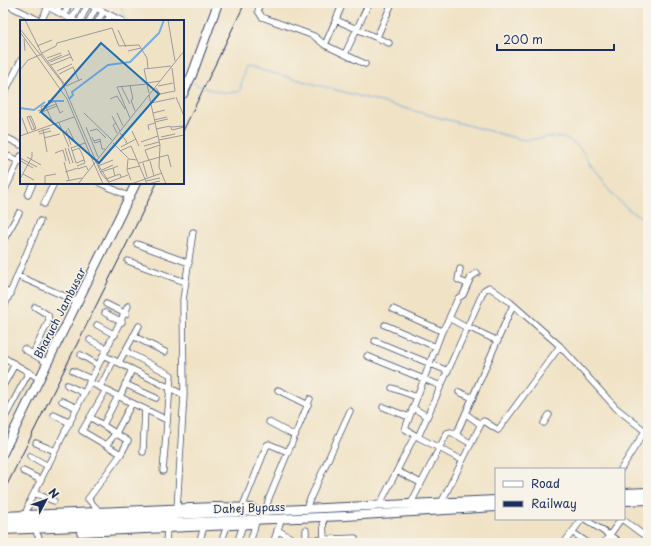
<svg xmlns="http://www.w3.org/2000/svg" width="651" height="546" viewBox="0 0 651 546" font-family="'Playpen Sans',sans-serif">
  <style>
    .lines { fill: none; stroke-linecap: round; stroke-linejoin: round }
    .stream { stroke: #72ace2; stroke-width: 1 }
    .minor-casing { stroke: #3b4a6d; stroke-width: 7 }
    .highway-casing { stroke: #3b4a6d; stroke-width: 10 }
    .minor { stroke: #fff; stroke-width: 5.5 }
    .highway { stroke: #fff; stroke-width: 8 }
    .rail { stroke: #1b2f5e; stroke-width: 1 }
    .labels { text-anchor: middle; stroke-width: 3; stroke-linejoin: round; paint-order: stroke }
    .street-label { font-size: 11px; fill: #1b2f5e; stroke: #f7f3e8 }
    .inset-river { fill: none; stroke: #72ace2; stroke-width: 2 }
    .inset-road { fill: none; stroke: #9b9a9c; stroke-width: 1 }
    .view { fill: #1f6fb2; fill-opacity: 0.15; stroke: #1f6fb2; stroke-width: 2 }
    .inset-edge { fill: none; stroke: #1b2f5e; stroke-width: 2 }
  </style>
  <rect width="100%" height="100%" fill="#f7f3e8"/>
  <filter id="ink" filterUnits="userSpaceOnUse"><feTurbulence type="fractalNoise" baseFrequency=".025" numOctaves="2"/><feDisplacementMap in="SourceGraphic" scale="8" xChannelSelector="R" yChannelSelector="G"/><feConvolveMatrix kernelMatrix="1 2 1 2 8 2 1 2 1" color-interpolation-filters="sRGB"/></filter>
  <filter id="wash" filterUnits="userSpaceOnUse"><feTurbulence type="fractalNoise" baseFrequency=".012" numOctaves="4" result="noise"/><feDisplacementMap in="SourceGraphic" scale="16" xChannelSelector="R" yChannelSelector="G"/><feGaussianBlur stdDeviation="0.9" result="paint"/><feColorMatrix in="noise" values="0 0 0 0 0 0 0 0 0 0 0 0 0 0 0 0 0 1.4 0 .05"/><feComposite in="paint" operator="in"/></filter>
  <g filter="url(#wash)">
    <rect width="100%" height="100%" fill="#f0e2c5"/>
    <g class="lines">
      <path class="stream" d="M119 3 128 21
        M183 78 187 80
        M193 83C206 89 226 96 240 91L245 66 254 68 523 140C535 140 550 135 563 138 581 142 588 161 598 175 609 193 628 213 648 220"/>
    </g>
  </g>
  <g filter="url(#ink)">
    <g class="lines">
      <defs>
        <path id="minor" d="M4 3 40 21
          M40 3 75 21
          M86 3 122 21
          M260 3 258 11 262 17 314 36 325 45 365 64
          M57 12 61 3
          M64 15 70 3
          M72 19 80 3
          M336 20 389 43
          M41 21 50 3
          M80 21 88 4
          M89 21 96 8
          M98 21 103 12
          M107 21 110 15
          M377 37 392 3
          M325 45 343 3
          M345 54 369 3
          M3 96 21 60
          M3 136 21 145
          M3 154 21 162
          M100 183 130 197
          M3 194 21 156
          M28 195 33 183
          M44 204 54 183
          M3 241 19 213
          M137 244 189 263
          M128 261 185 282
          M460 269 458 280 468 284
          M18 276 78 302
          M3 290 11 294
          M106 304 126 314
          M393 309 442 331 405 429 415 435
          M3 310 40 221
          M105 313 122 322
          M97 325 115 335
          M385 325 436 347
          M468 327 498 341
          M467 328 449 318 458 298 463 295 471 277 477 273
          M442 331 449 319
          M133 336 165 352
          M90 340 107 349
          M375 341 448 371
          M24 349 48 363
          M125 351 171 375 163 471
          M33 354 49 320 48 315 35 307
          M81 355 98 365
          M103 355 184 395
          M367 356 441 386
          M3 357 40 379
          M119 362 139 326
          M73 371 91 379
          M89 382 167 420
          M125 384 156 398
          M67 385 84 393
          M3 386 15 364
          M100 387 114 360
          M392 388 417 397
          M106 390 82 431 121 454
          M278 390 308 405
          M459 392 473 398
          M120 397 132 369
          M62 401 77 408
          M383 407 409 417
          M413 408 427 416
          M466 414 480 424
          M54 415 70 423
          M90 417 128 441 121 454 88 499 100 512
          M3 421 29 372
          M269 422 295 436
          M544 423 549 415
          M103 425 118 396
          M456 435 513 305
          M418 437 462 460
          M36 443 55 451
          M107 444 116 433 132 403
          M143 452 145 409
          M30 456 48 466
          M23 471 41 480
          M397 471 421 483
          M34 493 54 501
          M410 505 447 433 451 432 470 443
          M440 505 482 422 484 421 498 430 560 346
          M379 506 415 435 418 437 484 290 489 287 510 302 560 346 616 408 645 431 621 469
          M242 508 267 445 269 444 288 452
          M177 509 184 395 183 300 193 232
          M305 510 350 411
          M265 512 269 498 310 399
          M25 515 30 501 128 306
          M323 516 324 539
          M585 519 621 543
          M622 519 642 534
          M277 530 300 543
          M306 530V543
          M572 532 588 543
          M37 534 42 543
          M306 540 355 538
          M166 543 167 529
          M199 543 204 527
          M221 543 227 526
          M237 543 243 525
          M250 543 256 522
          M273 543 282 518
          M564 543 582 519
          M604 543 621 519"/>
        <path id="highway" d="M183 94 192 75 218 3
          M3 453 136 183
          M624 493 648 492
          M624 501 648 500
          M3 516 215 507 252 508
          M3 523 496 500
          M3 530 345 516 496 507
          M81 532 253 524"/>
      </defs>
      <use href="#minor" class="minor-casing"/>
      <use href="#highway" class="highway-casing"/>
      <use href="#minor" class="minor"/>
      <use href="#highway" class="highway"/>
      <path class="rail" d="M183 131 245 3
        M3 493 157 183"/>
    </g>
  </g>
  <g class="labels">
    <g class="street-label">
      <text transform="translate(60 313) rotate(-63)" y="4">Bharuch Jambusar</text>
      <text transform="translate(249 508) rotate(-2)" y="4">Dahej Bypass</text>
    </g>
  </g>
  <g transform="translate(20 20)">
    <rect width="164" height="164" fill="#f0e2c5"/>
    <path class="inset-river" d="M49 79 53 75 52 72 88 45 110 42 139 13 144 0M28 81H44M0 88 14 90 25 82"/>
    <path class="inset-road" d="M148 0 155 41M0 9 42 62 81 153 90 164M98 10 106 27M0 12 47 79 75 146M4 19 5 31M17 26 32 20M48 30 53 41M108 31 121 28M22 33 36 26 37 23 92 8 99 26 119 25 127 38 128 49M22 34 46 66 62 59M27 38 41 33M28 41 42 35M30 42 50 34M31 45 51 37M152 48 155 71M0 50 8 40 22 34 5 0M37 51 52 44M39 54 53 47 59 61M127 63 124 49 151 46M127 63 140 61M110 65 113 79 111 80 115 91M101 66 110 84M138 66 153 63M136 68 140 74 155 71M129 75 140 125 139 147 146 164M156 77 164 96M90 79 97 76 105 89M131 83 155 78M25 85 34 105M22 90 21 87 35 81 40 93 43 91M18 91 36 84M19 93 37 86M64 93 92 120M97 93 103 106M133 93 145 90M9 96 15 110M11 96 16 108 12 110 7 97ZM92 96 100 111M2 98 8 114M110 98 97 67 127 64 129 73M134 100 147 97M135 102 148 99M39 103 49 127M96 103 93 105 97 113M66 107 78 137M151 107 164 106M48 108 55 122M23 109 27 132M136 109 150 106 152 110 164 107M46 110 51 125M129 110 128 105 135 103M70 111 77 109 86 118M112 111 119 126M18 112 30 108M100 113 107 122 105 123M19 114 31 111M0 116 54 97M72 117 75 123 81 121M141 117 155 114M24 118 40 114M139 120 164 115M74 121 80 119 82 129H85M121 122 138 116M93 123 109 139 117 140 127 164M124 126 139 122M51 127 56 143 64 140M101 127 116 119M45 128 50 144M48 128 53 143M51 128 65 123M52 131 59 128 63 136 65 143 57 146M100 131 111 126 117 140M35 133 43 130 46 141M7 137 21 145M140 137 148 135 151 147M0 138 17 147M108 139 107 150 111 160M1 141 13 148M129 141 125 130 140 125M130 141 134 156M44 142 49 160M77 143 89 162 108 155M119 143 140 137M123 143 127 157M75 146 83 164M78 146 93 140M58 149 66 146 68 150M107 149 120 146M82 150 93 145M45 152 58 148M81 152 93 148M3 154 14 160M95 156 93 148 98 146M0 159 12 137V132M86 159 100 154 101 157M46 161 62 158M126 161 140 158M25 164V156L36 154M58 164 164 31M111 164 142 153M128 164 140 161"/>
    <path class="view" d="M81 23 139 74 79 143 21 92Z"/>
    <rect width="164" height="164" class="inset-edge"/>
  </g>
  <rect width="651" height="546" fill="none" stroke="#f7f3e8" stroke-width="16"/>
  <rect x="495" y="468" width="130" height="52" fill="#f7f3e8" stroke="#9fa5b1"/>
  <rect x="503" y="481" width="20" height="6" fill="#ffffff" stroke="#9fa5b1"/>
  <text x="531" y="488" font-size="12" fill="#1b2f5e">Road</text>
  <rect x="503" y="501" width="20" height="6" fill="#1b2f5e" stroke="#9fa5b1"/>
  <text x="531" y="508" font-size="12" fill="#1b2f5e">Railway</text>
  <g transform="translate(46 500) rotate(49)" stroke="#f7f3e8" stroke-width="3" paint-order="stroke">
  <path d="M0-3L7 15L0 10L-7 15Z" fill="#1b2f5e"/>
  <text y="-6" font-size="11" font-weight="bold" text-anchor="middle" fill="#1b2f5e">N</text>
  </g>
  <path d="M497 44v6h117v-6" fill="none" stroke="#1b2f5e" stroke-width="2"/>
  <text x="503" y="44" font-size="12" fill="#1b2f5e" stroke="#f7f3e8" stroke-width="3" paint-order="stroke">200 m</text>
</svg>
